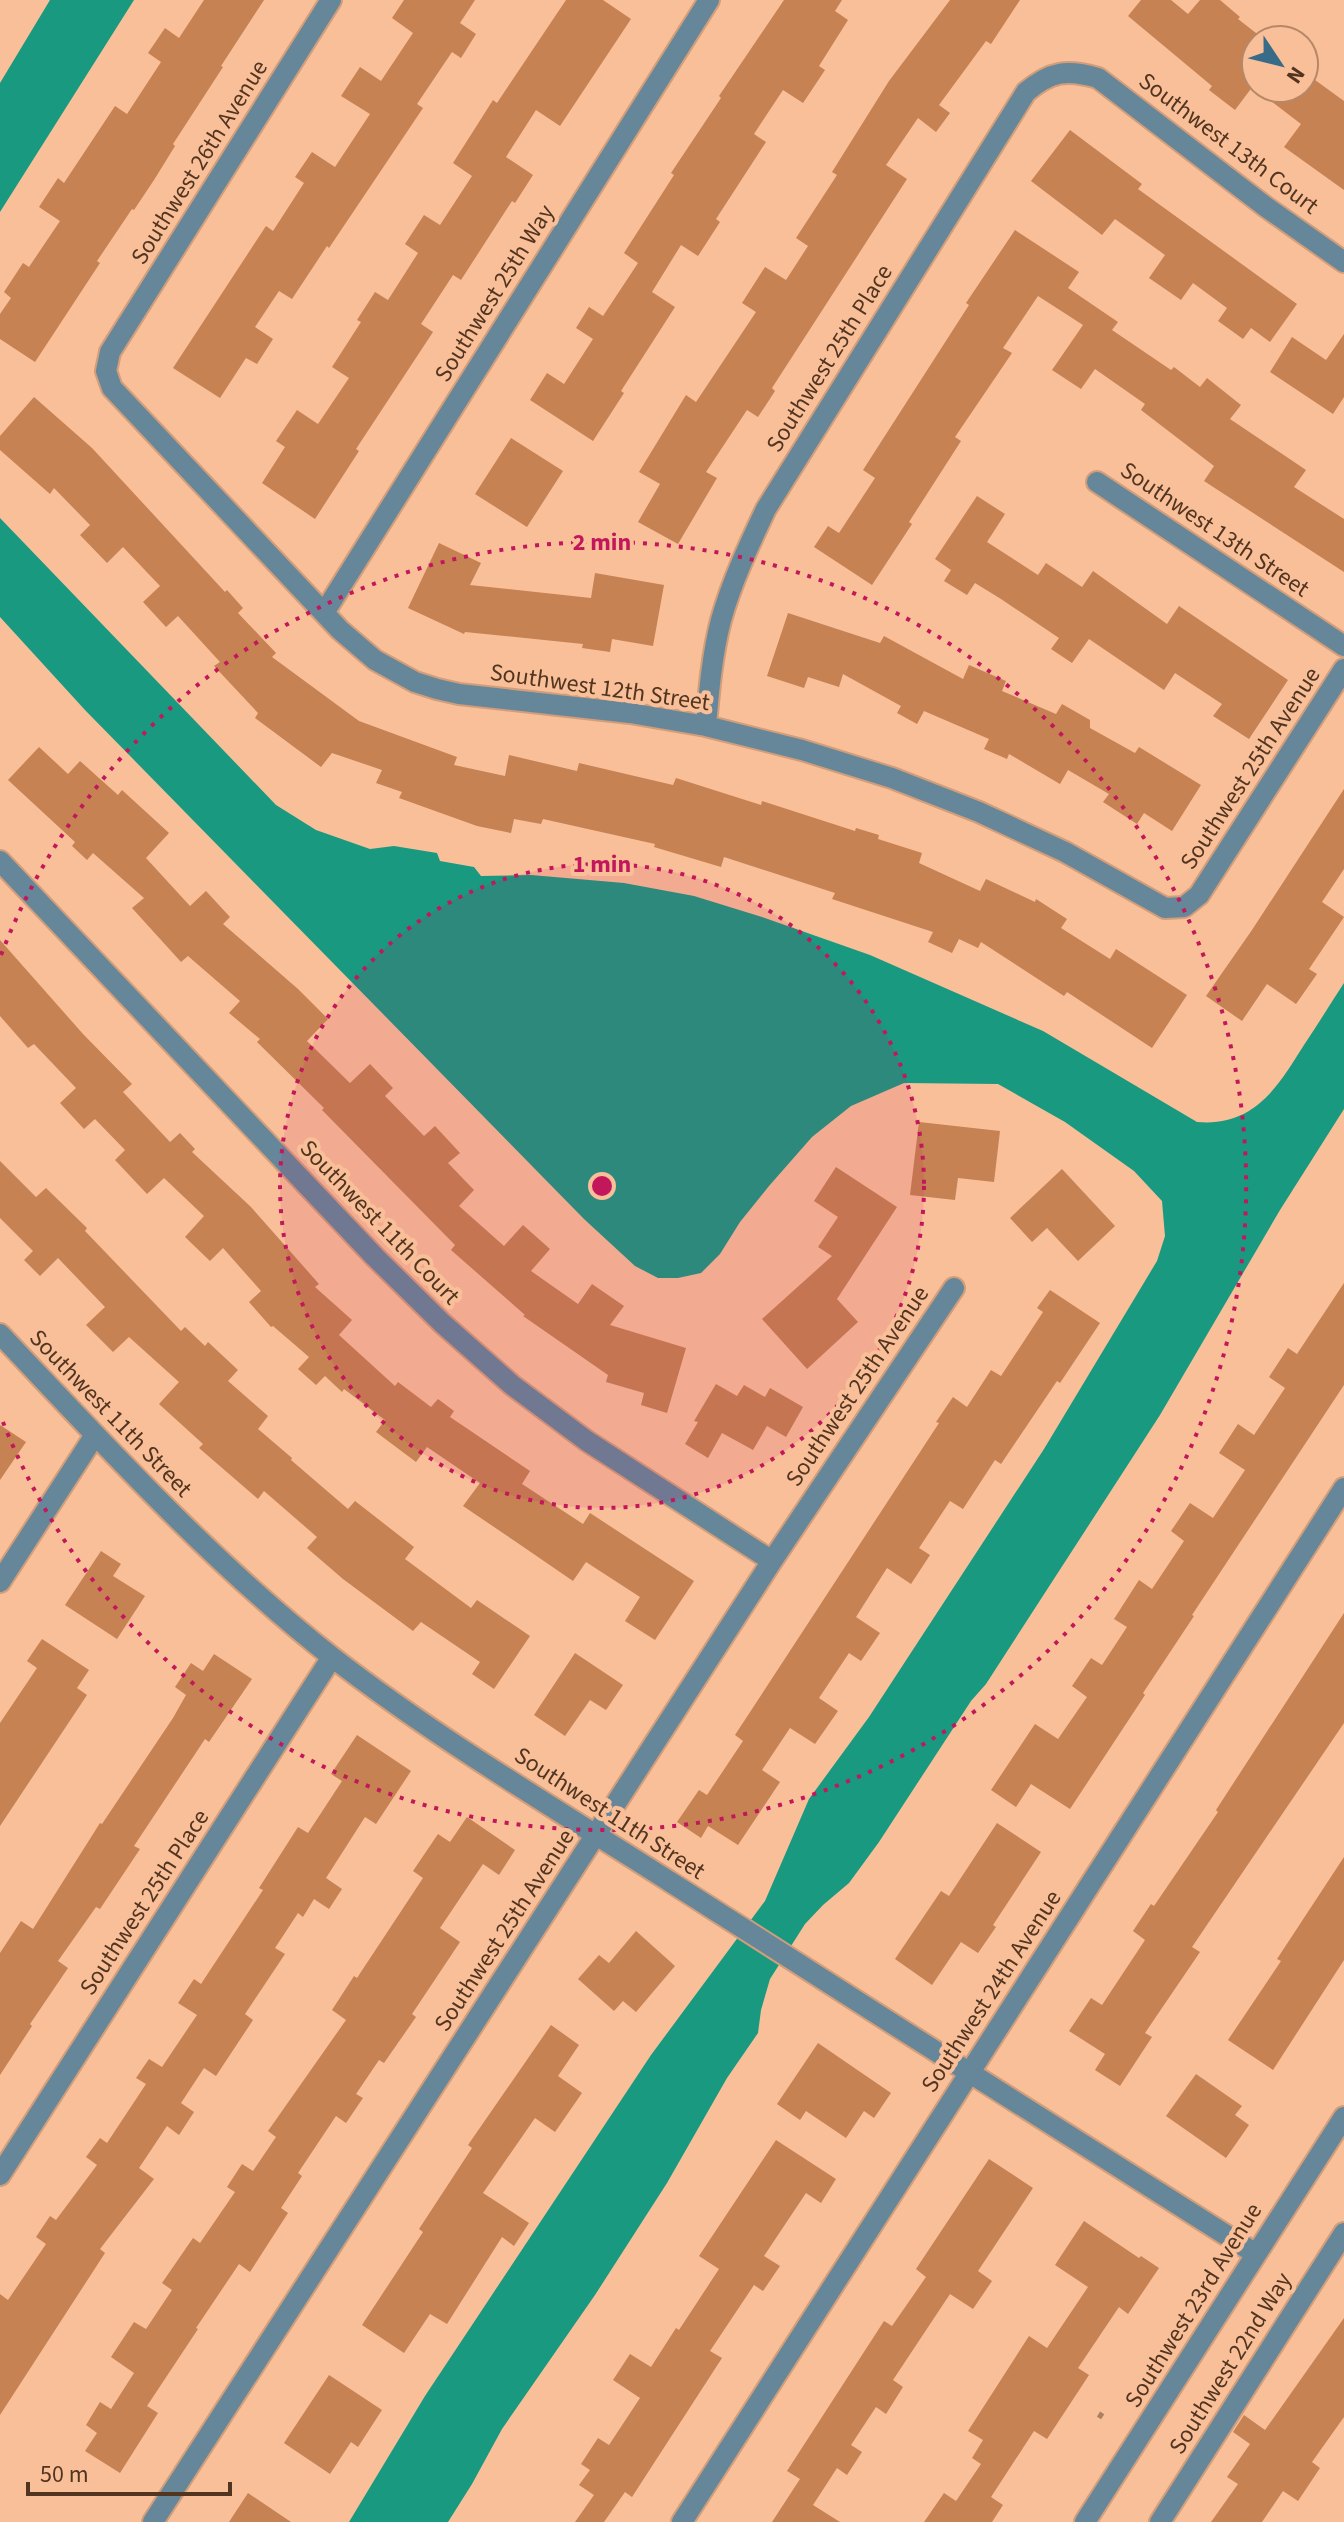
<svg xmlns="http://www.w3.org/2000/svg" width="1344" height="2522" viewBox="0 0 1344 2522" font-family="'Source Sans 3',sans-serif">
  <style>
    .water { fill: #189980 }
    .building { fill: #c68252 }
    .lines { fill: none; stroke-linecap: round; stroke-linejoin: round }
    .minor-casing { stroke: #d19e7b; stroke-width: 24 }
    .path { stroke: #ad8062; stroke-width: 5; stroke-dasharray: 6 6; stroke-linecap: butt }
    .minor { stroke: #66869a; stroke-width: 20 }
    .ring { fill: none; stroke: #c2185b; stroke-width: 4; stroke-dasharray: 4 8 }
    .labels { text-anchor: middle; stroke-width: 8; stroke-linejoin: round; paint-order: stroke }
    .street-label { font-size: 24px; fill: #523521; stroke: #f9bf98 }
    .centre { fill: #c2185b; stroke: #f9bf98; stroke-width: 4 }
    .ring-label { font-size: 24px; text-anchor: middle; font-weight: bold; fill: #c2185b; stroke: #f9bf98; stroke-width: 8; stroke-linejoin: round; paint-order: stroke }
  </style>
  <rect width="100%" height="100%" fill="#f9bf98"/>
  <path class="water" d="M50 0H134L0 212V83Z
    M0 518 276 805 316 830 370 849 394 846 437 853 440 861 474 867 481 876 531 875 624 883 694 896 762 917 870 955 1043 1031 1197 1122C1254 1127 1277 1088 1304 1045 1318 1024 1331 1003 1344 983V1109L1280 1210 1160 1415 986 1684 971 1701 879 1842 849 1883 823 1905 805 1924 770 1979 761 2010 758 2033 727 2078 667 2183 595 2295 502 2429 472 2484 448 2522H349L425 2396 651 2055 765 1901 809 1799 869 1717 1044 1449 1157 1261 1165 1236 1162 1201 1134 1171 1065 1122 998 1084 904 1083 851 1106 812 1137 769 1186 740 1222 720 1254 701 1273 678 1278H658L635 1266 584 1219 85 710 0 617Z"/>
  <path class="building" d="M204 0H264L221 66 223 67 173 144 175 146 154 180 134 210 132 209 97 261 100 263 35 362 0 339V314L11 298 4 292 23 263 29 267 60 221 39 207 58 178 64 183 115 106 127 114 161 62 148 53 165 28 179 38Z
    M404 0H475L460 23 476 34 461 58 452 52 417 104 423 108 329 248 327 246 292 299 279 291 255 327 273 339 257 364 246 358 220 398 173 368 266 226 273 231 304 183 295 177 312 152 335 167 370 114 341 96 360 67 381 81 413 33 392 18Z
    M566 0H603L631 19 560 126 536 110 506 157 533 175 515 203 512 201 461 280 453 275 421 324 433 332 356 449 359 451 315 519 262 483 285 447 276 441 297 410 318 424 349 378 332 367 361 322 357 320 375 292 388 300 418 253 405 244 424 215 440 225 472 176 453 163 493 100 497 103Z
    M784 0H842L835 11 848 20 819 66 825 70 803 103 783 90 754 134 766 142 716 219 720 222 698 256 681 245 652 292 675 307 621 391 624 393 593 441 530 400 547 373 564 384 593 339 576 328 589 307 603 316 638 263 624 253 674 175 671 173 721 98 719 96Z
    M950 0H1020L991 44 986 41 939 105 950 113 936 132 918 118 886 165 907 179 772 388 775 391 758 417 747 410 706 472 717 478 678 544 638 522 660 484 639 472 686 395 696 402 756 312 742 303 765 267 786 280 808 246 796 238 837 175 832 172 889 81Z
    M1141 0H1171L1188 14 1200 0H1220L1240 17 1238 19 1256 33V82L1235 110 1209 90 1212 86 1128 16Z
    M1304 72 1344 101V190L1284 147 1301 124 1254 88H1304Z
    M1070 130 1142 184 1138 189 1297 304 1270 342 1251 328 1243 339 1218 321 1227 308 1193 283 1181 300 1149 278 1165 255 1115 219 1102 235 1031 181Z
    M1015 230 1079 272 1068 288 1118 322 1112 330 1171 370 1174 367 1200 387 1207 378 1241 405 1230 419 1306 470 1294 487 1344 519V572L1204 481 1214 466 1141 410 1145 404 1095 369 1081 389 1052 370 1083 325 1038 296 1003 348 1012 353 955 437 961 441 909 522 912 524 872 585 814 547 828 526 839 533 875 478 863 470 969 305 966 303Z
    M1344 334V397L1333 414 1270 372 1292 337 1326 360Z
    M34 397 92 448 225 592 227 590 243 608 238 613 276 653 272 657 359 721 457 757 454 765 505 776 509 755 577 771 579 763 673 785 676 778 761 805 762 801 855 831 856 828 879 835 878 839 922 853 919 863 980 891 986 879 1035 902 1036 899 1067 919 1061 928 1110 959 1116 949 1187 995 1152 1048 1067 992 1064 996 981 942 978 948 959 939 952 953 928 942 933 932 832 899 835 893 724 857 721 867 654 847 655 844 543 819 541 824 514 819 511 833 477 826 399 798 402 792 376 783 382 770 332 753 321 767 255 718 258 713 214 666 220 662 178 616 166 627 143 602 160 586 123 547 107 563 80 535 90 525 54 488 50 494 0 450V436Z
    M511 438 563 471 527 527 475 494Z
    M977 496 1005 514 987 542 1038 575 1046 563 1082 587 1093 571 1167 624 1179 606 1288 680 1249 739 1213 716 1222 704 1175 673 1164 690 1089 639 1072 663 1051 649 1059 638 1001 599 975 583 967 595 944 581 951 570 935 559Z
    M439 543 481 563 470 585 591 598 595 573 664 585 653 646 612 639 610 652 582 648 583 644 465 632 464 634 408 608Z
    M788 613 880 643 884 636 963 679 969 665 1006 681 1002 691 1056 714 1062 704 1090 720V728L1135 753 1139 747 1201 785 1172 831 1144 813 1137 824 1103 802 1109 794 1068 770 1060 784 1009 754 1007 759 984 749 989 739 924 711 917 724 897 713 901 706 843 674 839 687 808 677 804 688 767 676Z
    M39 747 68 774 80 761 118 795 122 790 169 833 146 858 190 906 206 891 230 917 223 924 298 989 328 1019 307 1041 350 1083 370 1064 393 1088 385 1096 424 1136 435 1126 460 1153 448 1163 474 1190 459 1206 504 1246 523 1225 550 1249 531 1271 578 1304 592 1284 624 1306 610 1325 686 1348 667 1413 641 1405 644 1393 606 1382 608 1375 523 1316 525 1315 451 1250 455 1245 322 1110 324 1108 257 1042 260 1039 229 1013 240 1001 188 956 181 962 132 908 144 898 93 853 87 860 72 846 75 842 8 780Z
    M1344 789V869L1322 902 1344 917 1309 969 1317 974 1296 1004 1267 984 1242 1021 1206 996 1252 930Z
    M0 940 83 1034 132 1084 123 1092 170 1142 180 1133 195 1149 192 1152 251 1207 319 1284 315 1287 352 1320 339 1335 395 1386 398 1382 431 1407 438 1399 454 1411 450 1417 530 1471 522 1484 583 1524 590 1513 694 1581 655 1640 625 1621 640 1597 586 1562 573 1581 522 1546 463 1506 480 1483 427 1447 416 1462 376 1432 385 1420 344 1389 342 1392 325 1376 316 1385 298 1369 309 1357 273 1326 271 1327 249 1302 261 1291 223 1248 210 1261 185 1237 204 1216 164 1178 147 1194 115 1160 125 1150 95 1119 84 1129 60 1103 76 1088 34 1044 28 1048 0 1016Z
    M919 1122 1000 1131 994 1182 958 1178 955 1200 910 1195Z
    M0 1161 36 1197 46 1188 87 1228 85 1231 181 1331 185 1327 205 1346 208 1342 238 1370 228 1381 268 1416 258 1429 292 1458 291 1460 348 1509 355 1501 414 1547 405 1559 471 1608 477 1600 530 1636 494 1689 472 1674 480 1662 421 1622 413 1631 343 1579 307 1548 317 1537 264 1491 258 1499 199 1448 203 1444 159 1404 179 1382 129 1337 113 1352 86 1325 105 1307 58 1258 40 1276 24 1260 33 1251 0 1218Z
    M836 1167 897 1207 837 1299 858 1322 807 1369 762 1319 832 1256 818 1247 838 1217 814 1201Z
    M1062 1169 1115 1226 1078 1261 1047 1228 1032 1242 1010 1218Z
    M1344 1283V1385L1192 1615 1194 1616 1143 1693 1145 1695 1070 1809 1031 1784 1016 1807 991 1790 1035 1724 1058 1739 1087 1697 1072 1686 1091 1658 1102 1665 1127 1627 1114 1619 1139 1580 1152 1589 1184 1541 1171 1531 1190 1503 1213 1518 1245 1470 1219 1453 1238 1424 1254 1435 1285 1388 1269 1377 1288 1348 1297 1354Z
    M1050 1290 1100 1323 1060 1383 1057 1381 1001 1464 995 1460 963 1509 950 1501 919 1548 930 1555 911 1584 887 1568 856 1617 880 1633 861 1661 849 1653 819 1698 838 1711 815 1744 790 1728 762 1770 780 1782 738 1845 708 1826 701 1838 677 1822 699 1790 707 1795 743 1741 735 1735 939 1423 936 1422 953 1397 967 1407 991 1370 1001 1376 1043 1312 1037 1308Z
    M716 1384 737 1396 744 1385 765 1397 770 1388 803 1407 786 1437 767 1426 753 1450 722 1433 708 1458 685 1444 698 1422 694 1421Z
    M0 1425 26 1442 0 1480Z
    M101 1551 121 1564 113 1576 145 1596 117 1639 65 1605Z
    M1344 1613V1723L1192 1947 1200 1952 1145 2033 1152 2037 1120 2086 1095 2070 1105 2054 1069 2031 1091 1998 1102 2005 1145 1940 1133 1931 1151 1904 1154 1906 1218 1812 1216 1810Z
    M42 1639 89 1670 77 1688 87 1695 0 1826V1723L37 1668 27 1661Z
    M575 1653 623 1685 606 1710 590 1700 565 1736 534 1715Z
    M214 1654 252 1679 209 1742 205 1739 134 1846 140 1849 100 1909 96 1907 58 1961 68 1968 30 2024 32 2026 0 2075V1953L21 1921 33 1929 100 1823 102 1824 173 1718 186 1695 175 1687 191 1663 203 1671Z
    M357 1735 411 1771 376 1824 365 1817 326 1878 342 1889 329 1909 314 1899 303 1917 298 1913 275 1948 285 1954 245 2014 253 2020 216 2076 204 2068 181 2103 194 2112 179 2135 167 2126 139 2168 154 2179 100 2249 105 2253 0 2415V2294L8 2300 46 2244 36 2237 50 2216 56 2220 97 2165 86 2157 100 2138 107 2143 146 2084 136 2078 149 2059 162 2067 197 2015 178 2003 194 1979 201 1984 263 1890 259 1888 298 1827 308 1833 342 1781 331 1774Z
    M467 1817 515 1850 499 1875 483 1864 440 1928 460 1942 412 2014 416 2017 384 2063 379 2060 356 2094 363 2098 346 2123 336 2116 298 2173 302 2176 281 2208 288 2213 250 2272 239 2264 196 2328 198 2329 147 2406 158 2413 120 2473 85 2451 97 2433 86 2425 100 2402 111 2409 134 2373 111 2357 134 2322 146 2329 172 2290 162 2283 193 2238 200 2243 235 2192 227 2187 242 2164 253 2171 276 2137 268 2131 346 2020 332 2010 354 1976 357 1978 423 1878 413 1871 438 1834 450 1842Z
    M997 1823 1041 1852 993 1925 996 1927 978 1953 961 1942 932 1985 895 1959 941 1891 949 1896Z
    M1344 1857V1960L1273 2070 1228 2040 1281 1961 1277 1959Z
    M636 1931 675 1966 636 2012 623 2001 614 2011 578 1979 599 1955 609 1963Z
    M551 2025 579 2045 558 2076 582 2093 555 2132 535 2118 483 2193 529 2223 514 2246 502 2237 447 2324 430 2314 404 2353 362 2325 423 2232 419 2229 472 2148 468 2145Z
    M818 2043 891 2093 874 2118 864 2111 846 2138 806 2111 800 2120 777 2104Z
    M1196 2074 1242 2106 1235 2115 1249 2125 1226 2158 1166 2116Z
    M776 2140 836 2179 821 2203 806 2193 764 2256 780 2266 763 2291 754 2285 710 2351 722 2358 632 2497 625 2492 604 2522H575L594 2495 579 2485 590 2470 581 2464 598 2438 609 2445 640 2398 613 2380 630 2354 651 2367 676 2328 679 2330 719 2269 699 2256Z
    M989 2159 1033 2188 978 2271 992 2281 973 2309 950 2294 893 2380 903 2387 886 2414 876 2407 851 2445 862 2452 847 2475 837 2468 813 2505 840 2522H772L800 2479 787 2471 884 2321 892 2326 926 2277 916 2269Z
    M1084 2221 1139 2258 1141 2256 1159 2268 1128 2314 1119 2307 1078 2368 1089 2375 1047 2439 1034 2431 991 2497 1003 2505 992 2522H924L944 2493 956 2501 981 2464 972 2458 983 2440 968 2431 1029 2336 1047 2348 1088 2287 1055 2265Z
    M1344 2318V2417L1312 2462 1320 2468 1298 2501 1283 2491 1262 2522H1211L1238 2484 1227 2477 1250 2444 1233 2432 1244 2415 1265 2430Z
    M329 2375 382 2410 358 2447 351 2442 330 2474 284 2443Z
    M248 2493 291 2522H229Z"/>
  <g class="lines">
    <defs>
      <path id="minor" d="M331 0 110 352 106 371 112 388 340 630 375 660 415 682 437 689 459 694 630 713 706 726 802 750 892 778 979 812 1065 852 1165 908 1184 907 1199 895 1344 669
        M1097 482 1344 646
        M324 613 709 0
        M706 726C709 691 712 655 721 620 732 581 749 545 766 509L1026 92C1051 71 1067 69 1098 78L1266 207 1344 262
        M0 861 375 1257 442 1323 512 1385 587 1441 772 1561
        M0 1334C106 1446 210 1561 332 1657 439 1740 558 1810 672 1883 866 2008 1061 2130 1256 2254
        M0 1582 95 1435
        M0 2175 332 1657
        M153 2522 772 1561 954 1288
        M682 2522 1344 1488
        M1085 2522 1344 2117
        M1160 2522 1344 2233"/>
    </defs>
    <use href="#minor" class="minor-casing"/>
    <path class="path" d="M1099 2418 1104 2410"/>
    <use href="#minor" class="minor"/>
  </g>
  <circle cx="602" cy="1186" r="322" fill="#c2185b" fill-opacity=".12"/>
  <g class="ring">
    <circle cx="602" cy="1186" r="322"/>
    <path d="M1 955A644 644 0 1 1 1 1417"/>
  </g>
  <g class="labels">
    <g class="street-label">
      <text transform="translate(1229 143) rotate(37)" y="8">Southwest 13th Court</text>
      <text transform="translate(199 162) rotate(-58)" y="8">Southwest 26th Avenue</text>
      <text transform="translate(494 293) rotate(-58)" y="8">Southwest 25th Way</text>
      <text transform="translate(829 358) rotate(-58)" y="8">Southwest 25th Place</text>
      <text transform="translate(1215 529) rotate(34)" y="8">Southwest 13th Street</text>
      <text transform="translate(600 687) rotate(8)" y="8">Southwest 12th Street</text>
      <text transform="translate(1250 768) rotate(-57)" y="8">Southwest 25th Avenue</text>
      <text transform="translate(380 1222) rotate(46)" y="8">Southwest 11th Court</text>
      <text transform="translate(857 1386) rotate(-56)" y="8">Southwest 25th Avenue</text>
      <text transform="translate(111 1413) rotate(46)" y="8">Southwest 11th Street</text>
      <text transform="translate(610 1813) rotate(33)" y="8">Southwest 11th Street</text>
      <text transform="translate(144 1902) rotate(-57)" y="8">Southwest 25th Place</text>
      <text transform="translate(504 1930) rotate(-57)" y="8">Southwest 25th Avenue</text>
      <text transform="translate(991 1991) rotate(-57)" y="8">Southwest 24th Avenue</text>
      <text transform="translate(1193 2305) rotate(-58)" y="8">Southwest 23rd Avenue</text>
      <text transform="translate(1230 2363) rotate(-58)" y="8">Southwest 22nd Way</text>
    </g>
  </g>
  <circle cx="602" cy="1186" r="12" class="centre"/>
  <g class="ring-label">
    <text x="602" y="550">2 min</text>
    <text x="602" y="872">1 min</text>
  </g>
  <g transform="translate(1280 64) rotate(125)"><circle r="38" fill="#f9bf98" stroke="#b68868" stroke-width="2"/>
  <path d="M0-6L14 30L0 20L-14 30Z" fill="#376b88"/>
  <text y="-12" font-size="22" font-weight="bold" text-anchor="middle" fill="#523521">N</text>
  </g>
  <path d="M28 2482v12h202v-12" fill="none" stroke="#523521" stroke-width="4"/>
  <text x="40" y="2482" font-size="24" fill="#523521" stroke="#f9bf98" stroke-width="6" paint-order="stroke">50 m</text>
</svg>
